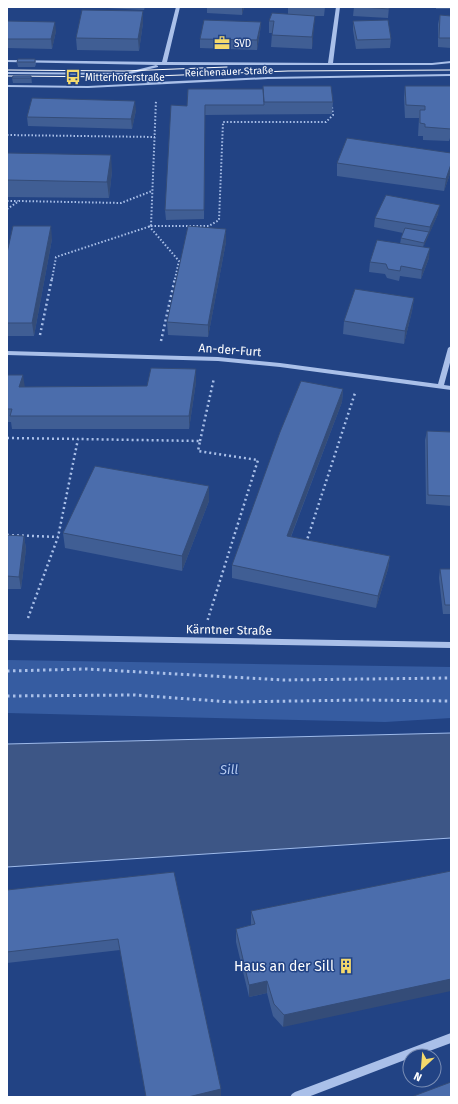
<svg xmlns="http://www.w3.org/2000/svg" width="458" height="1104" viewBox="0 0 458 1104" font-family="'Fira Sans',sans-serif">
  <style>
    .green { fill: #365ca1 }
    .water { fill: #3d5686; stroke: #9ebaea }
    .lines { fill: none; stroke-linecap: round; stroke-linejoin: round }
    .path-far2 { stroke: #aac0e9; stroke-width: 2; stroke-dasharray: 1.5 2; stroke-linecap: butt }
    .path-far1 { stroke: #aac0e9; stroke-width: 2.5; stroke-dasharray: 2 3; stroke-linecap: butt }
    .path { stroke: #aac0e9; stroke-width: 3; stroke-dasharray: 2.5 3.5; stroke-linecap: butt }
    .minor { fill: #aac0e9; fill-rule: evenodd }
    .tram { stroke: #fff; stroke-width: 1 }
    .wall { fill: #405e94 }
    .shaded-wall { fill: #344c78 }
    .building { fill: #4b6dac; stroke: #344c78 }
    .labels { text-anchor: middle; stroke-width: 3; stroke-linejoin: round; paint-order: stroke }
    .far-poi-label { font-size: 10px; fill: #fff; stroke: #224384; text-anchor: start }
    .far-street-label { font-size: 10px; fill: #fff; stroke: #224384 }
    .street-label { font-size: 12px; fill: #fff; stroke: #224384 }
    .water-label { font-size: 13px; font-style: italic; fill: #b6cbf0; stroke: #224384 }
    .near-poi-label { font-size: 14px; fill: #fff; stroke: #224384; text-anchor: end }
  </style>
  <rect width="100%" height="100%" fill="#224384"/>
  <path class="green" d="M7 660 451 667V718L385 722 7 713Z"/>
  <path class="water" d="M451 733V838L7 867V744Z"/>
  <g class="lines">
    <path class="path-far2" d="M7 135 155 137
      M7 201H18
      M7 209 19 201 121 203 152 191
      M149 226 179 261 175 279
      M151 226H209L219 220 223 122H326L333 115 332 107
      M52 279 56 257 151 226 156 100"/>
    <path class="path-far1" d="M40 335 52 278
      M161 341 175 278
      M7 438 78 439
      M200 441 214 378
      M7 535 58 537
      M306 543 355 393
      M28 618 58 537 78 439 200 441 198 451 258 460 207 622"/>
    <path class="path" d="M7 671 86 669 284 680 451 678
      M7 696 134 695 231 702 362 700 451 701"/>
    <path class="minor" d="M176 7H180L167 62 328 63 336 7H340L333 63H432L451 61V63L432 65H156L158 66V67L130 74 156 82 268 77 451 74V76L268 79 88 88 7 87V85L88 86 148 83 125 75 7 74V72L124 73 156 65 7 62V60L162 62Z
      M451 346V359L444 385 451 386V390L280 367 218 361 7 355V351L218 357 280 363 438 384 448 348Z
      M7 634 451 642V648L7 640Z
      M451 1033V1043L416 1056H410V1058L308 1097H290L292 1094 295 1092Z"/>
    <path class="tram" d="M7 70 124 71 227 67
      M7 76 128 77 288 71 451 70"/>
  </g>
  <path class="wall" d="M107 7H145L144 10 107 8Z
    M207 7H244L242 15 207 13Z
    M288 7H325L324 16H314L312 49 271 47 272 33H269V21L288 14Z
    M354 7H389L388 18 353 16Z
    M436 7H451V9H436Z
    M143 11V23L139 51 77 50 76 38Z
    M440 15 451 16V48L438 47V24Z
    M7 21 56 31 52 49 7 48Z
    M353 21 391 39 390 48 356 49 353 30Z
    M261 22 260 32 257 50 200 48V39Z
    M35 59 36 64 35 67H18L17 62Z
    M31 76 32 83H13L12 78Z
    M405 86H451V138H450L449 141 423 140V136H418L419 118H405L404 98Z
    M188 89 333 102 332 114 205 115 204 219 166 220 165 210 187 106Z
    M136 110 132 129 28 126 27 117Z
    M7 153 112 171 109 198 7 197Z
    M451 153V171L444 191 337 176V163Z
    M438 214 423 247 429 258 421 279 400 276 399 281 387 278 385 274 369 272 370 262 400 244 401 238 403 233 374 227 375 218Z
    M226 229V242L208 337 168 335 167 322Z
    M52 239 34 336H7V253Z
    M414 298 412 311 404 344 343 334 344 321Z
    M7 375 25 387 147 386 196 382 189 429H12L11 422H7Z
    M343 389 342 402 291 537 390 556 388 569 376 608 232 578V565Z
    M427 431 451 432V506L426 504 425 440Z
    M209 486V501L182 571 65 548 63 533Z
    M7 535 24 536 26 549 21 589H7Z
    M440 569H451V614H443L439 578Z
    M451 871 283 1027 273 1016 267 993 249 997 236 942V929L251 925V911Z
    M174 872 120 950 7 963V890Z"/>
  <path class="shaded-wall" d="M242 7H244L242 15Z
    M143 11V23L139 51 138 39Z
    M315 16 314 28 312 49V37Z
    M55 22 56 31 52 49 51 39Z
    M261 22 260 32 257 50V40Z
    M135 101 136 110 132 129 131 119Z
    M111 155 112 171 109 198 107 182Z
    M451 164V171L444 191 446 179Z
    M440 205 438 214 428 237 430 227Z
    M51 226 52 239 34 336 32 323Z
    M226 229V242L208 337V325Z
    M429 232 428 237 423 248 424 243Z
    M430 248 429 258 421 279 422 270Z
    M414 298 412 311 404 344 405 331Z
    M196 369V382L189 429V416Z
    M23 375 25 388 19 387Z
    M343 389 342 402 286 549 287 536Z
    M209 486V501L182 571V556Z
    M24 536 26 549 21 589 19 577Z
    M390 556 388 569 376 608 378 596Z
    M451 979V991L283 1027 284 1015Z
    M267 981V993L249 997V985Z
    M221 1089V1097H188Z"/>
  <path class="building" d="M361 7H389V9Z
    M82 10 143 11 138 39 76 38Z
    M272 13 315 16 312 37 272 35 274 21H269Z
    M440 15 451 16V38H439Z
    M204 20 261 22 257 40 200 39Z
    M388 20 391 39 357 40 353 21Z
    M7 21 55 22 51 39H7Z
    M18 59H35V62H17Z
    M13 76H31V78H12Z
    M263 86H331L333 102H264Z
    M405 86H451V129L425 127V124L420 123V110H425V106L406 105Z
    M188 89H263L264 105H205L204 210H165L171 105 187 106Z
    M32 98 135 101 131 119 27 117Z
    M347 138 451 153V164L446 179 337 163Z
    M7 153 111 155 107 182 7 180Z
    M386 195 440 205 430 227 375 218Z
    M13 226H51L32 323H7V253Z
    M188 226 226 229 208 325 167 322Z
    M405 228 429 232 424 243 401 238Z
    M377 240 430 248 422 270 401 266 400 271 388 269 386 264 370 262Z
    M355 289 414 298 405 331 344 321Z
    M151 368 196 369 189 416H10L12 409H7V375H23L19 387 147 386Z
    M301 381 343 389 287 536 390 556 378 596 232 565 280 432Z
    M427 431 451 432V496L428 495Z
    M95 466 209 486 182 556 63 533Z
    M7 535 24 536 19 577 7 576Z
    M440 569H451V605H445Z
    M451 871V979L284 1015 274 1004 267 981 249 985 236 929 255 924 251 911Z
    M174 872 221 1089 188 1097H146L118 939 7 952V890Z
    M451 1082V1097H411Z"/>
  <defs>
    <symbol id="office-bare" viewBox="-9 -9 18 18"><path d="M-6-3h4V-5.5h4V-3h4V5H-6ZM-1-4.5V-3h2v-1.5ZM-6 0V1H6V0Z" fill="#f5da6c" stroke="#224384" stroke-width="2.5" paint-order="stroke"/></symbol>
    <symbol id="bus-bare" viewBox="-9 -9 18 18"><path d="M-5-6H5V4H4V6H2V4H-2V6H-4V4H-5ZM-3.5-4V0h7V-4ZM-3.5 1.2v1.5H-2V1.2ZM2 1.2v1.5H3.5V1.2Z" fill="#f5da6c" stroke="#224384" stroke-width="2.5" paint-order="stroke"/></symbol>
    <symbol id="building-bare" viewBox="-9 -9 18 18"><path d="M-4-6H4V6H1V3H-1V6H-4ZM-2.5-4.3h1.7v1.8h-1.7ZM.8-4.3h1.7v1.8H.8ZM-2.5-1h1.7V.8h-1.7ZM.8-1h1.7V.8H.8Z" fill="#f5da6c" stroke="#224384" stroke-width="2.5" paint-order="stroke"/></symbol>
  </defs>
  <g fill-rule="evenodd">
    <use href="#office-bare" x="211" y="32" width="22" height="22"/>
    <use href="#bus-bare" x="62" y="66" width="22" height="22"/>
    <use href="#building-bare" x="335" y="955" width="22" height="22"/>
  </g>
  <g class="labels">
    <g class="far-poi-label">
      <text x="234" y="47">SVD</text>
      <text x="85" y="81">Mitterhoferstraße</text>
    </g>
    <g class="far-street-label">
      <text transform="translate(229 71) rotate(-2)" y="4">Reichenauer Straße</text>
    </g>
    <g class="street-label">
      <text transform="translate(230 350) rotate(4)" y="4">An-der-Furt</text>
      <text transform="translate(229 630) rotate(1)" y="4">Kärntner Straße</text>
    </g>
    <g class="water-label">
      <text transform="translate(229 769) rotate(-1)" y="5">Sill</text>
    </g>
    <g class="near-poi-label">
      <text x="334" y="971">Haus an der Sill</text>
    </g>
  </g>
  <rect width="458" height="1104" fill="none" stroke="#ffffff" stroke-width="16"/>
  <g transform="translate(422 1068) rotate(206)"><circle r="19" fill="#224384" stroke="#7a8eb5"/>
  <path d="M0-3L7 15L0 10L-7 15Z" fill="#f5da6c"/>
  <text y="-6" font-size="11" font-weight="bold" text-anchor="middle" fill="#ffffff">N</text>
  </g>
</svg>
